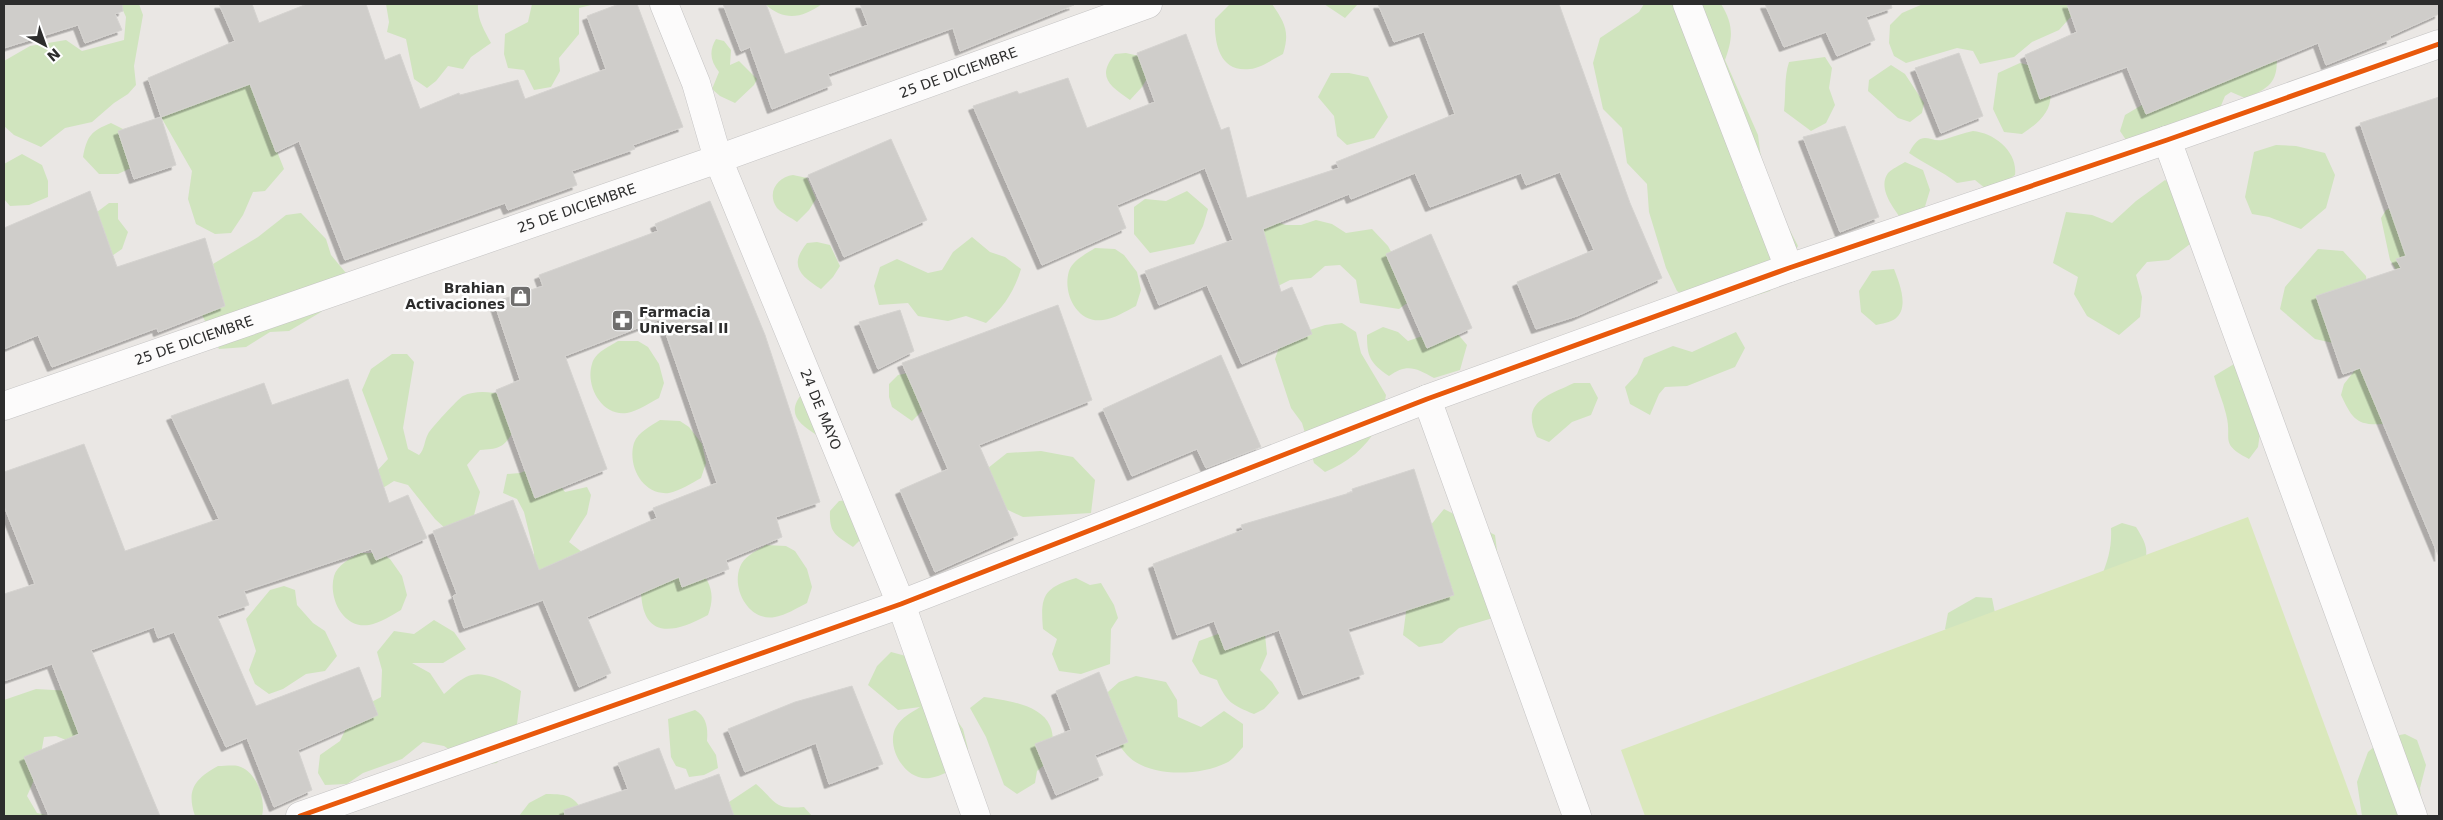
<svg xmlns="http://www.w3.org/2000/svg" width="2443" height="820" viewBox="0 0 2443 820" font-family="'DejaVu Sans',sans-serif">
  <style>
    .green { fill: #d0e4be }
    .pitch { fill: #dae8bc }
    .building { fill: #cfcdca; stroke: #d5d3d0; filter: url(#shadow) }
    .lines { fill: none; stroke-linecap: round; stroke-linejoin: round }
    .street-casing { stroke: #c4c3c3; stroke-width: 29 }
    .street { stroke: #fcfbfb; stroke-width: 28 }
    .cycleway-casing { stroke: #fff; stroke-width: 8 }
    .cycleway { stroke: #e8590c; stroke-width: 5 }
    .labels { text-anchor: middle; stroke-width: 5; stroke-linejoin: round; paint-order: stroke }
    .street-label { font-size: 14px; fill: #2d2d2d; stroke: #fff }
    .poi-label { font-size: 14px; font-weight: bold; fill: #2d2d2d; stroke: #fff; text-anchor: end }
  </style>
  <defs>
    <filter id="shadow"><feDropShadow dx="-4.5" dy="4.5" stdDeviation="0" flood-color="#0004"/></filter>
  </defs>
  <rect width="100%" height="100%" fill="#eae7e4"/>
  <path class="green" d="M120 4H139L143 15 134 66 136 85 128 94 114 103 92 122 65 128 41 147 14 135 4 126V61L30 46 66 40 82 51 124 40 126 17Z
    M386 4H478C477 19 484 30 491 43L471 57 463 69 448 66 436 81 427 88 414 79 406 39 387 32 389 22Z
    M532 4H595L579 8V34L559 58 560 71 551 87 534 90 524 70 508 68 504 54 505 34 528 22Z
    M765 4H822C802 18 785 22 765 4Z
    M1230 4H1272C1285 23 1290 32 1283 54 1273 59 1261 68 1250 69 1219 73 1214 42 1215 19Z
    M1324 4H1358L1345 18Z
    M1644 4H1721C1734 25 1733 38 1725 60L1758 135 1761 158 1742 188 1748 201 1782 215 1798 246 1770 291 1707 311 1677 291 1666 268 1649 212 1647 184 1627 163 1622 128 1603 109 1593 63 1600 38 1639 12Z
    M1923 4H2076L2075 12 2059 30 2032 42 2014 57 1980 64 1973 51 1957 48 1906 63 1894 56 1889 43 1890 25 1902 13Z
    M716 39 724 41 731 50 730 65 739 61 757 79 754 85 735 103 720 96 712 89 719 72C710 61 709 51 716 39Z
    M2276 47C2279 78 2275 87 2245 98L2231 92 2225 96 2218 113 2130 146 2120 131 2125 115 2147 102Z
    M1126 53 1139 56 1148 77 1142 87 1130 100C1110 86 1096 77 1115 54Z
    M1825 57 1832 68 1829 88 1835 105 1826 123 1811 131 1784 111C1786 94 1784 77 1789 62Z
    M2020 63 2040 68C2060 98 2050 116 2022 134L2004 132 1993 109 1998 73Z
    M1891 65 1905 74 1924 103 1922 113 1910 122 1898 118 1868 91 1869 80Z
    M1331 73H1349L1368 77 1388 117 1374 138 1347 145 1337 136 1334 116 1318 97Z
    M249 81 284 169 265 191 253 192 243 215 231 233 215 234 196 224 188 199 192 171 161 117Z
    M111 123 131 133 137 165 118 174H99L83 157C87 136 91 131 111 123Z
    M1973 131C1995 133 2018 152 2015 175L2003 184 1986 189 1975 180 1957 183C1942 171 1925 164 1909 153 1923 126 1929 145 1946 139 1955 136 1963 133 1973 131Z
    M2276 145 2296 146 2325 153 2335 175 2326 208 2301 229 2269 217 2252 214 2245 197 2254 152Z
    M22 154 42 165 48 181V197L29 205 10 206 4 199V164Z
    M1905 162 1923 170 1930 190 1923 213 1903 221C1894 209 1877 188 1888 173 1892 169 1900 165 1905 162Z
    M793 175 807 178 816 199 809 210 797 222C792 218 781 213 777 208 766 192 778 177 793 175Z
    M2165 180 2178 190 2194 241 2169 260 2147 262 2136 275 2142 297 2140 317 2119 335 2087 316 2074 294 2078 277 2053 263 2066 212 2092 215 2112 223 2136 201Z
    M1187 191 1208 209 1203 226 1194 244 1150 253 1134 234V207L1145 199 1166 201Z
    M2409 200 2439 213V265C2429 278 2411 273 2396 269L2390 260 2381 218 2386 210Z
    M109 203H118V219L128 232 122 249 103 262 97 212Z
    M301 213 326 239 331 255 346 273 321 312 289 331 270 332 246 347 219 349 202 315 225 306 213 264 258 237 286 215Z
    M1270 220 1286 225H1301L1316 220 1332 224 1346 233 1372 229 1388 246 1415 297 1399 309 1360 303 1356 280 1340 265 1325 266 1311 278 1290 280 1276 287 1245 237Z
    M972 237 990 252 1005 257 1021 269C1014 292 1004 307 986 323L966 316 948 321 918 316 908 303 879 305 874 286 880 267 897 259 928 273 942 270 953 252Z
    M817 242 830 245 840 266 833 277 821 289C801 276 788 266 807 243Z
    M1095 248 1115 249 1124 255 1137 272 1141 290 1136 306C1126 311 1114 319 1103 320 1078 324 1062 294 1069 271 1073 260 1086 254 1095 248Z
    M2318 249 2343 251 2366 276 2370 308 2333 343 2315 339 2280 309 2285 287Z
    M1894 269C1899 282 1910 308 1895 319 1891 322 1881 324 1876 325L1861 312 1859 291 1872 271Z
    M1342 323 1356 332 1361 353 1386 395C1384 405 1383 418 1378 426 1366 448 1347 463 1325 472L1314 463 1302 423 1291 408 1275 359 1282 339 1325 325Z
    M1451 326 1467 345 1460 370 1434 378C1416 368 1407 363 1389 376 1370 363 1367 357 1367 335L1383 327 1398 332 1408 341Z
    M1736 332 1745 348 1735 367 1687 386 1665 387 1659 394 1650 415 1630 404 1625 387 1637 374 1644 358 1673 346 1692 352Z
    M618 341H638L648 347 659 364 664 383 659 398C649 403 638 411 627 413 602 417 585 386 592 364 595 352 609 347 618 341Z
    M2371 350 2412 393 2383 424C2356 426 2352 418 2341 395L2344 384Z
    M392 354H407L414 362 403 428 408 449 419 455C425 449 424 441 428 434 431 428 458 399 463 396 475 390 490 392 502 394L515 429C504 447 501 449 480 450L467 465 480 492 472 523 447 530 435 519 408 485 394 481 375 493 377 471 388 459 362 390 371 369Z
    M2255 361 2260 433 2258 447 2249 459C2218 443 2233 440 2226 414 2223 401 2217 388 2214 376L2234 364Z
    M909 373 925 408 912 421 892 407 889 397V384L898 375Z
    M1574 383H1590L1598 398 1591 415 1572 422 1549 442 1537 437C1520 402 1547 396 1574 383Z
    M804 391 818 436C798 423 785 413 804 391Z
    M660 420 680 421 689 427 702 444 706 463 701 478C692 483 679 491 669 493 643 496 627 466 634 443 638 432 651 426 660 420Z
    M1041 451 1073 457 1095 480 1091 513 1023 517 993 503 983 472 1007 453Z
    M545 463 565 492 587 487 591 495 587 514 569 542 587 556 531 583 534 553 524 512 517 499 503 493 507 474 520 473Z
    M850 500 866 534 853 547C836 535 829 534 830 511L839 501Z
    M1444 509 1495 535 1499 567 1493 618 1459 628 1442 643 1419 647 1403 635 1407 604 1425 532Z
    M2122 523 2136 527C2149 548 2149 552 2140 574L2101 578C2108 560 2112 547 2111 528Z
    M766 545 786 546 795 551 807 569 812 587 807 603C797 608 786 615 775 617 750 622 731 590 740 567 744 556 756 551 766 545Z
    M360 553H381L390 559 402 576 407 595 401 610C392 615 380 623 369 625 343 629 328 598 334 576 337 565 351 558 360 553Z
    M697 564C710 583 716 593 708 615 666 638 639 636 641 581Z
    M1076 578 1090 585 1101 583 1114 605 1118 618 1111 629 1110 664 1081 674 1059 671 1052 654 1057 639 1043 629C1040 595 1044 588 1076 578Z
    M284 586 295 590 297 605 313 623 325 631 337 656 325 671 306 674 283 689 269 694 255 684 249 670 256 651 246 619 270 590Z
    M1976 597 1992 598 1995 613 1959 638 1945 629 1948 613Z
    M434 620 454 632 466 649 443 663H412L430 673 444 694C451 688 458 681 466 677 483 668 507 683 521 691L517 724 497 763 474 766 444 746 423 742 402 759 363 773 347 784 325 785 318 773 320 755 340 741 351 718 362 707 381 697 382 670 377 652 394 631 414 634Z
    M1241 630 1265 635 1267 654 1260 670 1272 682 1279 693 1264 709 1254 714C1232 705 1226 702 1217 680L1200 674 1192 661 1199 641 1226 631Z
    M891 652 906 656 938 683 922 706H942L951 712 963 729 968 749 962 764C953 769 942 776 930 778 905 782 885 746 896 727 902 717 911 713 920 707L898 710 868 685 877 666Z
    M1136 676 1166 682 1177 700 1178 717 1201 727 1224 711 1243 724V747C1238 752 1233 760 1226 763 1200 776 1148 778 1127 755 1113 740 1106 719 1099 700L1119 682Z
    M36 689 71 691 91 713 76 744 56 736 44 737 38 771 27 796 37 813 51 816H4V700Z
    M984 697C1004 700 1041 704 1050 726 1054 734 1053 748 1054 757L1037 771 1035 783 1017 794 1004 785 986 737 970 708Z
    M695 710C707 717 708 728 707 741L716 755 718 768 704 775 689 777 686 769 676 766 671 757 668 719Z
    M2405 734 2417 740 2426 765 2420 788 2422 816H2362L2357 782 2368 752 2384 738Z
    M218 766C224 766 233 765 238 766 257 771 266 800 262 816H195C186 789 195 779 218 766Z
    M756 784C777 802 773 810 804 807L812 816H727L725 813 729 802Z
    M546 794C570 794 573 796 587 816H519L529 803Z"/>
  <path class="pitch" d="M2248 517 2358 816H1645L1621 750Z"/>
  <path class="building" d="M4 4H122L123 11 115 14 122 30 85 43 78 25 4 48Z
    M219 4H252L259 23 307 4H366L385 60 400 54 420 109 459 93 460 95 518 80 525 99 606 69 587 16 619 4H637L683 127 633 145 635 149 572 171 577 185 508 210 505 203 345 260 299 141 276 152 250 84 161 117 148 78 235 41Z
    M723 4H766L785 54 868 25 860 4 1074 5 960 51 953 28 828 74 832 85 772 109 750 47 741 51Z
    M1378 4H1559L1630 203 1662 278 1577 316 1536 329 1517 282 1594 250 1560 172 1526 185 1521 173 1430 207 1415 173 1351 199 1349 194 1263 229 1281 292 1292 287 1312 334 1242 364 1207 285 1159 305 1145 271 1233 240 1205 168 1117 205 1126 228 1042 265 973 106 1017 91 1019 94 1068 78 1087 128 1155 102 1137 53 1186 34 1221 130 1229 127 1247 198 1339 168 1336 162 1455 114 1424 32 1394 42Z
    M1765 4H1891L1892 8 1866 17 1875 40 1837 56 1826 32 1784 47Z
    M2067 4H2439V14L2390 36 2391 39 2326 65 2318 43 2146 114 2127 67 2040 99 2025 55 2077 32Z
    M1959 53 1983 116 1941 133 1915 68Z
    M2439 97V557L2360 368 2343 374 2316 296 2401 268 2396 259 2406 256 2360 123Z
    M161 117 176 165 134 179 118 131Z
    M1845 126 1879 217 1840 232 1803 137Z
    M891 139 927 220 844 257 808 175Z
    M90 191 117 267 205 238 225 306 158 332 157 328 52 367 38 335 4 349V228Z
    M710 201 765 335 820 502 776 517 782 537 726 560 729 569 682 587 679 577 587 617 611 673 579 687 543 600 464 628 453 596 457 594 433 531 513 500 539 570 657 518 653 508 717 483 661 319 565 356 607 469 535 498 496 390 520 380 494 302 543 286 539 275 658 231 655 224Z
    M1431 234 1472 328 1427 348 1386 254Z
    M1058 305 1092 400 979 445 1018 535 935 572 900 490 948 469 902 363Z
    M900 310 914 351 878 369 859 322Z
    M1221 355 1261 447 1206 468 1197 449 1132 476 1103 409Z
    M348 379 389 503 408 495 427 538 376 560 371 549 244 591 249 605 217 616 256 706 359 667 378 715 298 750 312 790 274 807 247 738 226 747 174 632 158 638 154 627 91 650 160 816H49L24 757 79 734 52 664 4 681V594L35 584 4 506V472L84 444 125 551 219 519 171 416 264 383 272 405Z
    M1414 469 1454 595 1348 629 1364 674 1303 695 1279 630 1225 650 1214 621 1177 635 1153 564 1243 530 1241 525 1353 492 1352 489Z
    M1099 672 1128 742 1095 755 1103 775 1056 795 1035 744 1071 730 1056 691Z
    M852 686 883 764 829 784 816 743 745 772 728 729 795 702Z
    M659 748 675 790 719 774 734 816H565L564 810 628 789 618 763Z"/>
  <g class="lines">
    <defs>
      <g id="street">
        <path id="s1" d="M664 4 696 83 718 159 901 604 976 816"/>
        <path d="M1687 4 1789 268"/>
        <path d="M2167 140 2413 816"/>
        <path d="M1427 399 1577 816"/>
        <path id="s2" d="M4 406 718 159 1148 4"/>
        <path d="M300 816 901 604 1427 399 1789 268 2167 140 2439 44"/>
      </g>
    </defs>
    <use href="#street" class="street-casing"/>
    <use href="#street" class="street"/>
    <defs>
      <path id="cycleway" d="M300 816 901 604 1427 399 1789 268 2167 140 2439 44"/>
    </defs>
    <use href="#cycleway" class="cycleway-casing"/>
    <use href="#cycleway" class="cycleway"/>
  </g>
  <defs>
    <symbol id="shop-square" viewBox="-11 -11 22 22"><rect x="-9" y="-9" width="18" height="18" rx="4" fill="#6f6e6d" stroke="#fff"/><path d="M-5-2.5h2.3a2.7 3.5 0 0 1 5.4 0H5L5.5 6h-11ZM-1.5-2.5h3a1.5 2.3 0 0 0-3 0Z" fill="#fff"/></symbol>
    <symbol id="pharmacy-square" viewBox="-11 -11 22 22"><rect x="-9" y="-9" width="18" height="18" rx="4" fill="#6f6e6d" stroke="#fff"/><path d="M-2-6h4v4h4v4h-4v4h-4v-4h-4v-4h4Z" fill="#fff"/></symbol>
  </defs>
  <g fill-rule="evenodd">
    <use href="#shop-square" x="508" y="284" width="25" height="25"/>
    <use href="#pharmacy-square" x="610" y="308" width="25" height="25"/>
  </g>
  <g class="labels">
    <g class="street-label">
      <text dy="5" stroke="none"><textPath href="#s2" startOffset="1011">25 DE DICIEMBRE</textPath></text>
      <text dy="5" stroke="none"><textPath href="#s2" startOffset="606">25 DE DICIEMBRE</textPath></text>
      <text dy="5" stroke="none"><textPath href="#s2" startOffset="201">25 DE DICIEMBRE</textPath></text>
      <text dy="5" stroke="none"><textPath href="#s1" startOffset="435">24 DE MAYO</textPath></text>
    </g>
    <g class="poi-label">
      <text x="505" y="293">Brahian<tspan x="505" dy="16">Activaciones</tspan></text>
      <text x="639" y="317" text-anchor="start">Farmacia<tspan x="639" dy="16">Universal II</tspan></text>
    </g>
  </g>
  <rect width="2443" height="820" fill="none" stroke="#2d2d2d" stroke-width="10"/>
  <g transform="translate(45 45) rotate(139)" stroke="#ffffff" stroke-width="4" paint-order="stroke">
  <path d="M0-4L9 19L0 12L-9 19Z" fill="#2d2d2d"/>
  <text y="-8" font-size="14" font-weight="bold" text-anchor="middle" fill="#2d2d2d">N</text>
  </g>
</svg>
